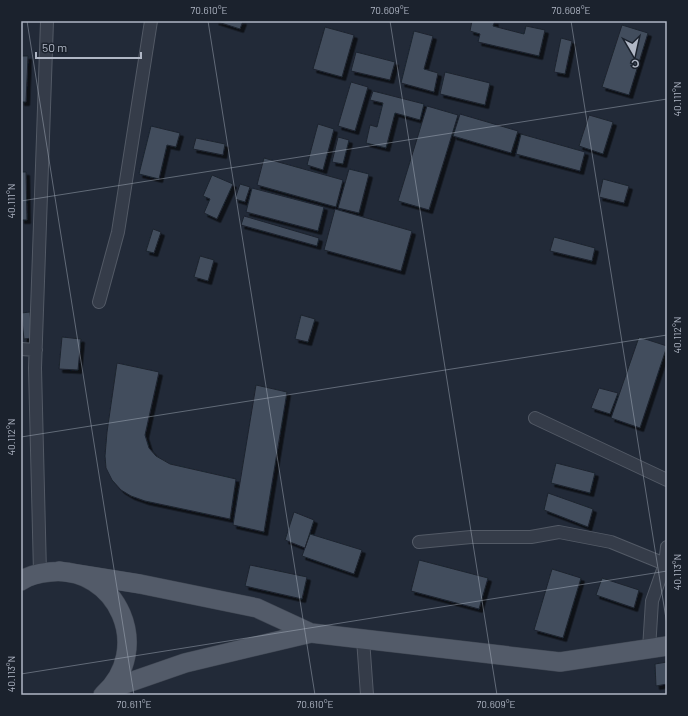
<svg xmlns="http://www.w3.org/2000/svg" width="688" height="716" viewBox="0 0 688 716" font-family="Barlow,sans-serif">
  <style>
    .building { fill: #434d5d; stroke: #1d242f; filter: url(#shadow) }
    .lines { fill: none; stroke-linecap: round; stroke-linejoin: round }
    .minor-casing { stroke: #535a66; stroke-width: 14 }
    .primary-casing { stroke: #3f4652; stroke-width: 20 }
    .minor { stroke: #353c49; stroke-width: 12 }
    .primary { stroke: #535b69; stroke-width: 19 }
    .ticks { fill: none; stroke: #b0b7c5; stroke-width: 1; stroke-opacity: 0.45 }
    .neatline { fill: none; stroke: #b0b7c5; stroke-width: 1.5 }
    .ticks-label { font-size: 10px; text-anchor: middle; fill: #b0b7c5 }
  </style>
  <defs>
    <filter id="shadow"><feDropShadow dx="3.5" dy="3.5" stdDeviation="0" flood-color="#0009"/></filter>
  </defs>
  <rect width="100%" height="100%" fill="#222a38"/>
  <path class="building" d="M215 21H243L240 29Z
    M472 21H495L493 26 524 34 526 26 545 30 539 56 478 42 480 34 470 31Z
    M622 25 648 33 629 95 602 87Z
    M325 27 354 35 342 77 313 69Z
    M414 31 433 36 424 69 438 73 434 92 401 83Z
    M561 38 572 41 565 74 554 72Z
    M356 52 395 62 390 80 351 71Z
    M21 56H28L26 102H21Z
    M445 72 490 83 485 105 440 94Z
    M351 82 368 87 355 131 338 126Z
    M373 91 424 104 420 120 395 113 386 148 366 143 370 125 377 127 383 103 370 100Z
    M427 106 458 115 429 210 398 201Z
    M460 114 518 131 511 153 453 136Z
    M589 115 613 122 603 154 579 146Z
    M318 124 334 129 323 170 307 165Z
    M151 126 180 133 176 147 167 145 159 179 139 174Z
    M521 134 585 152 580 171 516 154Z
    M338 137 349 140 343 164 332 162Z
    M196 138 225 144 223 155 193 149Z
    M264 158 343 180 336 207 257 185Z
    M349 169 369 174 359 213 338 208Z
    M21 172H26L27 220H21Z
    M212 175 233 184 217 219 204 213 210 199 203 196Z
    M603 179 629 186 624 203 599 197Z
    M240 184 250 187 245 202 235 199Z
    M252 188 324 207 318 231 246 212Z
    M335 209 412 231 401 271 324 250Z
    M244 216 319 238 317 246 241 225Z
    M153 229 161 232 154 253 146 251Z
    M554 237 595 248 592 261 550 251Z
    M200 256 214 260 208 281 194 277Z
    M30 312 32 338 24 339 21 313Z
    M301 315 315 319 308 342 295 339Z
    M62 337 81 339 78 370 59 369Z
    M639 337 667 346 640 428 611 418Z
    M117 363 159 372 145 435 149 448 156 456 170 464 236 479 230 519 145 501 131 496 121 490 112 480 106 468 105 456 107 432Z
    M256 385 287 392 264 532 233 525Z
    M599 388 618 393 610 414 591 408Z
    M556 463 595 473 590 493 551 483Z
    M548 493 593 509 588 527 544 510Z
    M294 512 314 520 305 548 285 540Z
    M310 534 362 550 354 574 302 556Z
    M419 560 488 578 479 609 411 591Z
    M250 565 307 577 302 599 245 586Z
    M552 569 581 578 563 638 534 630Z
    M602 578 639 590 634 608 596 595Z
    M667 662V684L656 686 655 664Z"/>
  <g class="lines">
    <defs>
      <path id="minor" d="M99 302 118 232 151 21
        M21 349 36 350
        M535 418 667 480
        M419 542 471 537H531L559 532 611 542 665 564 652 601 649 649
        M665 564 667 547
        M40 573 35 368 47 21
        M363 639 367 695"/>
      <path id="primary" d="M59 571 140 584 257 608 311 633 560 662 667 646
        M21 581C29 575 40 573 50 572 118 565 154 650 103 695
        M110 689 185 663 311 633"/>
    </defs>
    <use href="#minor" class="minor-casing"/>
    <use href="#primary" class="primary-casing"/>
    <use href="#minor" class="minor"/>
    <use href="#primary" class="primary"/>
  </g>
  <path class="ticks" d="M27 21 134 695M208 21 315 695M390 21 497 695M571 21 667 625M21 201 667 99M21 437 667 335M21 674 667 571"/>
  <rect width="688" height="716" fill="none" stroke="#1b222d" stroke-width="44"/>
  <g transform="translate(634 54) rotate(171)" stroke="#1b222d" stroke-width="3" paint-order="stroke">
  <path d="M0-3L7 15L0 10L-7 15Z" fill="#b0b7c5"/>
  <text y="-6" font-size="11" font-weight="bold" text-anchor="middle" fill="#b0b7c5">С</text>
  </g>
  <path d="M36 52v6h105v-6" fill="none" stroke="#b0b7c5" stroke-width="2"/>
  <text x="42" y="52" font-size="12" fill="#b0b7c5" stroke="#1b222d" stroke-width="3" paint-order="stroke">50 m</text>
  <rect x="22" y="22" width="644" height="672" class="neatline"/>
  <g class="ticks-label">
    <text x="209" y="14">70.610°E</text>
    <text x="390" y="14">70.609°E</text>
    <text x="571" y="14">70.608°E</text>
    <text transform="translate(677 99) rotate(-90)" y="4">40.111°N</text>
    <text transform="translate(11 201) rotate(-90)" y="4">40.111°N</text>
    <text transform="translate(677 335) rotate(-90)" y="4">40.112°N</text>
    <text transform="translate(11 437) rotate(-90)" y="4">40.112°N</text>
    <text transform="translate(677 572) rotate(-90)" y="4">40.113°N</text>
    <text transform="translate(11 674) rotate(-90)" y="4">40.113°N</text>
    <text x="134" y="708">70.611°E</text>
    <text x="315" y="708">70.610°E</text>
    <text x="496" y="708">70.609°E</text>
  </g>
</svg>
